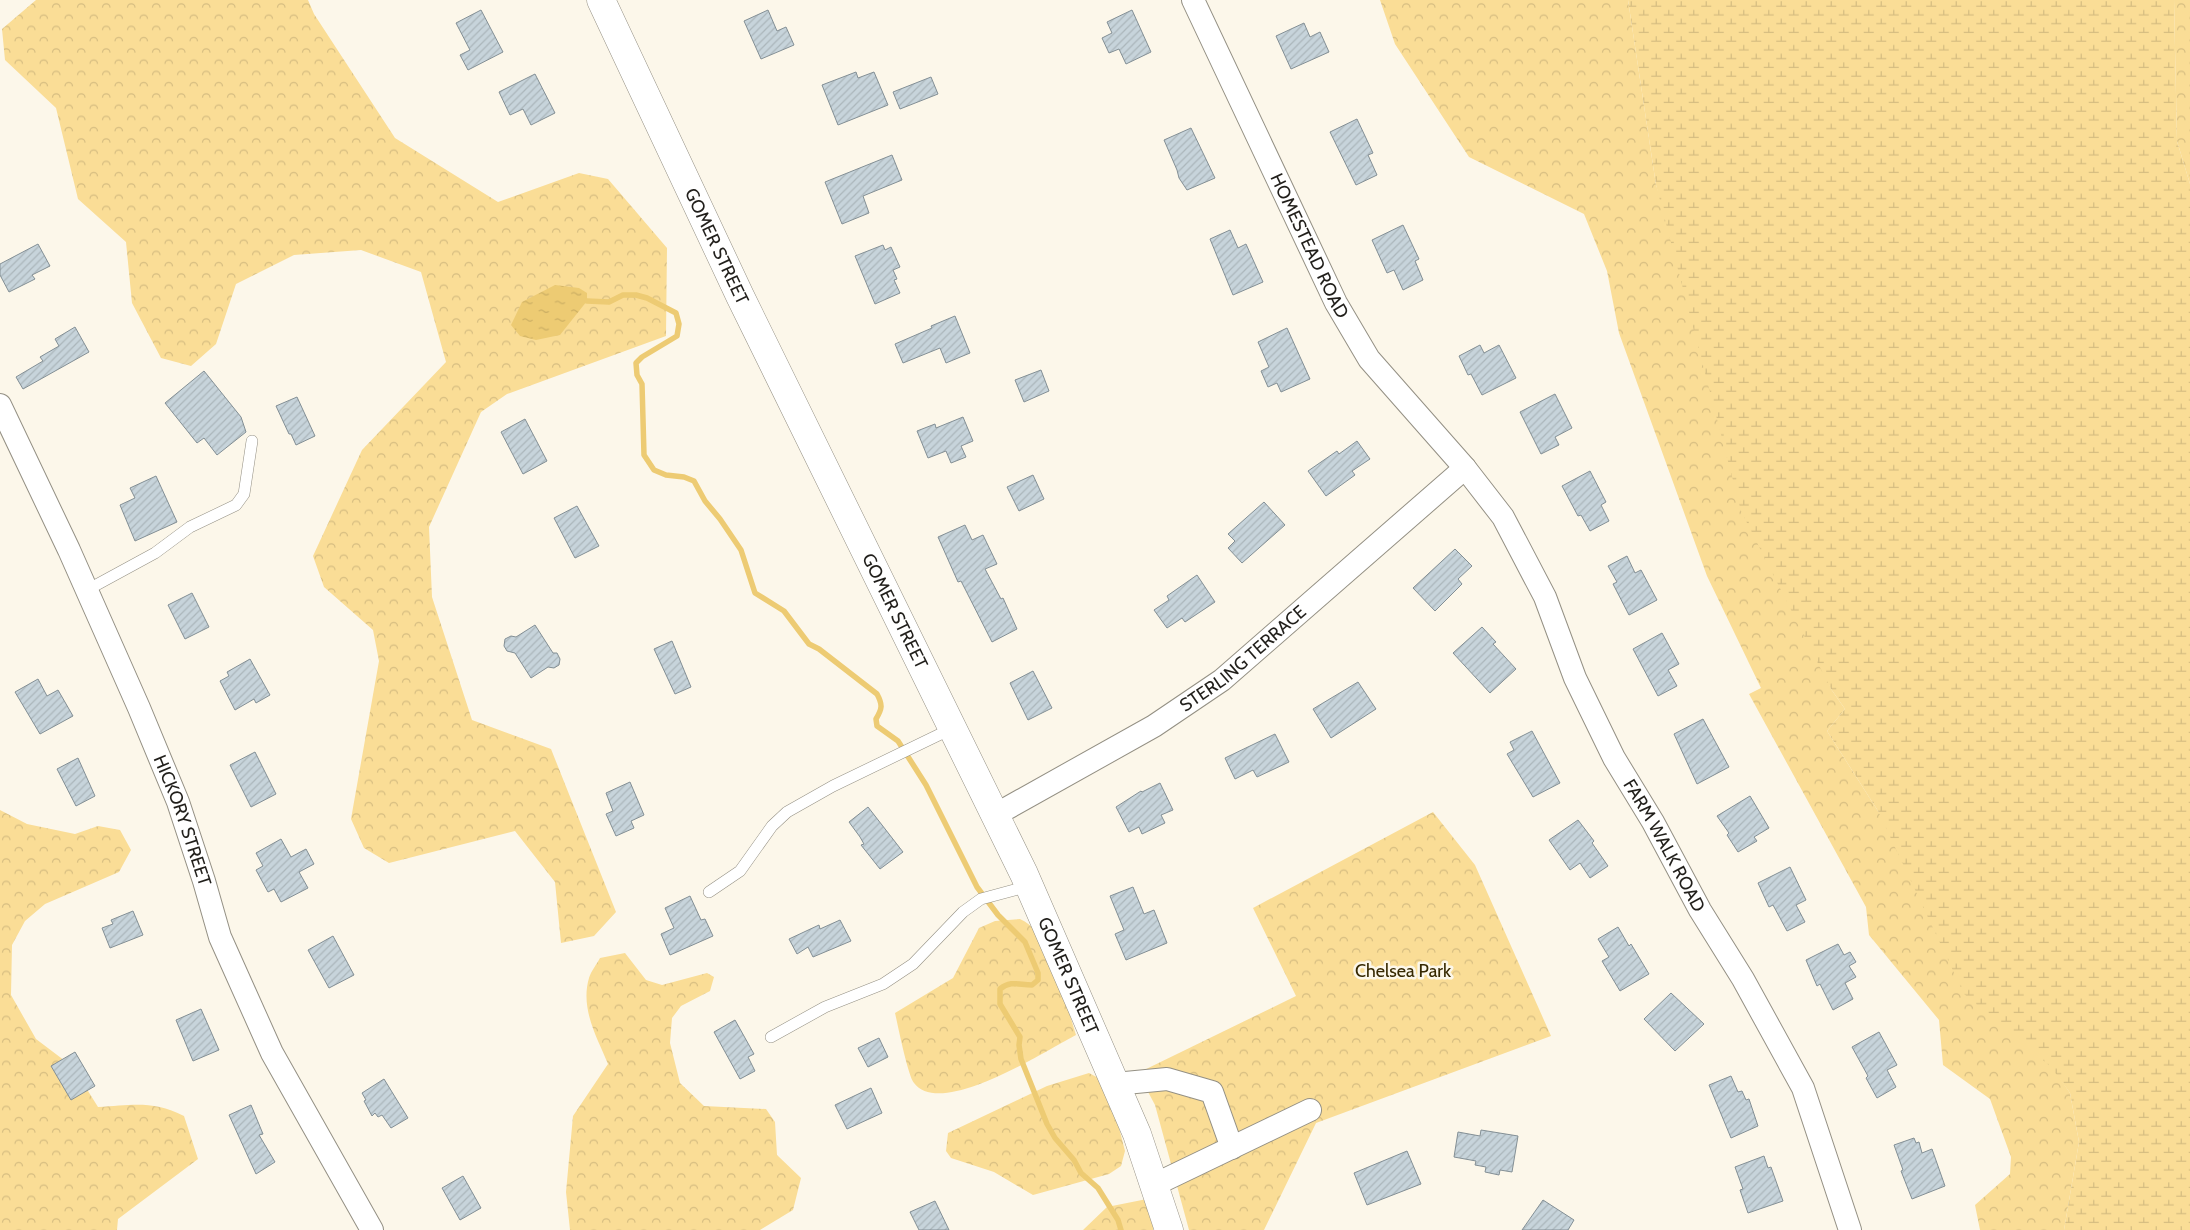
<svg xmlns="http://www.w3.org/2000/svg" width="2190" height="1230" viewBox="0 0 2190 1230" font-family="Cabin,sans-serif">
  <style>
    .forest { fill: url(#forest-crowns) }
    .wetland { fill: url(#wetland-marsh) }
    .water { fill: url(#water-ripples) }
    .lines { fill: none; stroke-linecap: round; stroke-linejoin: round }
    .stream { stroke: #edcb73; stroke-width: 5.5 }
    .building { fill: url(#building-hatch); stroke: #838f95 }
    .lane-casing { stroke: #949084; stroke-width: 12 }
    .street-casing { stroke: #949084; stroke-width: 24 }
    .secondary-casing { stroke: #949084; stroke-width: 29 }
    .lane { stroke: #fff; stroke-width: 11 }
    .street { stroke: #fff; stroke-width: 22 }
    .secondary { stroke: #fff; stroke-width: 28 }
    .labels { text-anchor: middle; stroke-width: 5; stroke-linejoin: round; paint-order: stroke }
    .street-label { font-size: 18px; fill: #211f1b; stroke: #fcf7ea }
    .park-label { font-size: 18px; fill: #362801; stroke: #fcf7ea }
  </style>
  <defs>
    <pattern id="forest-crowns" width="20" height="18" patternUnits="userSpaceOnUse" patternTransform="scale(1.25)"><rect width="20" height="18" fill="#fadd96"/><path d="M2 6a3 3 0 1 1 6 0M12 15a3 3 0 1 1 6 0" fill="none" stroke="#d6bd81"/></pattern>
    <pattern id="wetland-marsh" width="20" height="14" patternUnits="userSpaceOnUse" patternTransform="scale(1.25)"><rect width="20" height="14" fill="#fadd96"/><path d="M1 5h8M5 5V1M11 12h8M15 12V8" fill="none" stroke="#d6bd81"/></pattern>
    <pattern id="water-ripples" width="26" height="14" patternUnits="userSpaceOnUse" patternTransform="scale(1.25)"><rect width="26" height="14" fill="#edcb73"/><path d="M2 4q2-2 4 0t4 0M15 11q2-2 4 0t4 0" fill="none" stroke="#cbae63"/></pattern>
    <pattern id="building-hatch" width="6" height="6" patternUnits="userSpaceOnUse" patternTransform="scale(1.25)"><rect width="6" height="6" fill="#c7d4db"/><path d="M-1 1l2-2M0 6l6-6M5 7l2-2" fill="none" stroke="#abb6bb"/></pattern>
  </defs>
  <rect width="100%" height="100%" fill="#fcf7ea"/>
  <path class="forest" d="M36 0H308L314 14 395 138 498 202 579 173 608 179 667 248 666 336 507 394 481 412 429 527 432 597 472 720 551 749 616 912 594 936 561 943 555 882 515 831 389 863 364 848 351 819 379 661 373 630 324 587 313 556 362 450 446 362 421 272 361 250 294 255 236 284 216 344 191 366 161 358 132 303 126 242 78 199 56 108 5 60 2 29Z
    M1380 0H1628L1656 185 1831 689 1845 709 1827 731 1878 811 2070 1093 2079 1142 2064 1230H1980L1975 1205 2010 1174 2011 1157 1990 1099 1943 1065 1939 1020 1869 935 1866 907 1749 694 1761 688 1707 576 1619 333 1607 271 1584 214 1469 157 1395 44Z
    M2174 0H2190V184L2177 141Z
    M0 810 27 824 75 834 98 826 120 830 131 850 119 872 45 904 25 921 12 945 11 995 36 1039 73 1067 98 1107C132 1105 153 1100 184 1116L198 1159 118 1219 117 1230H0Z
    M1433 812 1475 865 1551 1036 1316 1123 1264 1230H1189L1155 1105 1138 1073 1296 996 1253 908Z
    M1020 919C1051 931 1066 1005 1076 1035 1045 1051 941 1119 914 1083 908 1076 898 1026 895 1013L953 978 979 928 995 921Z
    M625 953 646 980 662 985 707 973 714 977 710 991 681 1006 672 1018 670 1043 680 1083 704 1106 766 1109 775 1122 777 1155 801 1178 793 1210 760 1230H570L566 1192 573 1116 608 1064C597 1037 580 1009 589 978 591 971 597 964 600 958Z
    M1089 1073 1104 1081 1109 1089 1125 1151 1121 1166 1109 1174 1033 1195 994 1172 951 1158 946 1151 948 1133 1047 1086Z
    M1147 1199 1154 1223 1153 1230H1083L1107 1207Z"/>
  <path class="wetland" d="M1628 0H2174L2177 141 2190 184V1230H2064L2079 1142 2070 1093 2051 1067 1964 994 1878 811 1827 731 1845 709 1831 689 1741 511 1656 185Z"/>
  <path class="water" d="M555 285 579 288 587 293V301L560 335 536 340 520 336 511 325 522 302Z"/>
  <g class="lines">
    <path class="stream" d="M587 301 609 302 623 295H636L647 298 676 313 679 324 677 336 642 357 636 363 637 375 642 384 644 455 654 470 666 475 684 477 694 481 705 501 720 519 741 550 755 593 784 611 809 644 819 649 877 694C883 705 882 709 876 719L877 726 898 741 926 785 977 887 998 915 1025 942 1038 973V980L1032 985C1019 985 1011 980 1000 989V1004L1020 1037 1019 1045 1021 1059 1047 1124 1055 1138 1074 1160 1081 1173 1098 1188 1118 1220 1121 1230"/>
  </g>
  <path class="building" d="M481 10 503 52 468 70 460 55 470 50 456 23Z
    M768 10 777 31 786 27 794 45 761 59 744 21Z
    M1132 10 1151 52 1126 64 1119 49 1109 53 1102 38 1112 33 1107 22Z
    M1304 23 1310 37 1320 32 1329 52 1291 69 1276 36Z
    M856 72 858 78 874 72 888 105 838 125 822 85Z
    M535 74 555 113 531 125 523 109 510 115 499 92Z
    M931 77 938 94 900 109 893 92Z
    M1357 119 1373 153 1368 155 1377 175 1356 185 1330 132Z
    M1191 128 1215 178 1187 190 1179 178 1177 170 1164 140Z
    M892 155 902 180 863 196 869 213 842 224 825 182Z
    M1403 225 1419 259 1415 261 1423 280 1403 290 1394 270 1387 273 1372 240Z
    M1230 230 1238 248 1246 244 1263 282 1233 295 1210 239Z
    M38 244 50 266 32 275 35 279 9 292 0 275V264Z
    M883 245 885 250 891 247 900 267 893 270 897 279 894 280 900 293 875 304 855 256Z
    M955 316 970 353 946 363 940 348 903 363 895 344 932 328 931 326Z
    M75 327 89 352 23 389 16 377 43 361 40 357 59 346 55 339Z
    M1287 328 1310 379 1281 392 1277 383 1268 387 1261 371 1269 367 1258 342Z
    M1480 345 1484 353 1499 345 1516 378 1482 395 1471 374 1468 375 1459 356Z
    M1041 370 1049 391 1024 402 1015 380Z
    M204 371 241 417 246 432 217 455 204 438 197 443 165 403Z
    M1555 394 1572 428 1555 437 1559 445 1541 454 1520 412Z
    M297 397 315 436 296 445 291 434H289L276 406Z
    M963 417 973 441 961 446 966 457 951 463 946 451 928 458 917 431 935 424 936 428Z
    M525 419 547 461 523 474 501 432Z
    M1357 441 1370 459 1352 471 1355 475 1326 496 1308 471 1337 451 1339 454Z
    M1590 471 1606 502 1601 505 1609 521 1590 531 1581 515 1578 516 1562 486Z
    M1033 475 1044 499 1019 511 1007 487Z
    M156 476 177 522 135 541 120 505 135 498 130 488Z
    M1264 502 1285 525 1242 563 1228 548 1235 541 1228 534Z
    M577 506 599 546 575 558 554 518Z
    M965 525 972 540 983 535 997 564 985 569 1001 599 1003 598 1017 629 992 642 961 581 958 582 938 537Z
    M1455 549 1472 566 1458 579 1462 584 1435 611 1413 588Z
    M1627 556 1635 573 1641 570 1657 600 1629 615 1613 584 1617 582 1608 566Z
    M1197 575 1215 602 1185 622 1182 618 1167 628 1154 610 1169 600 1167 596Z
    M192 593 209 627 185 639 168 605Z
    M535 625 553 653H557L560 659 559 665 554 668 548 667 531 678 515 653 507 651 504 646 505 639 511 636 516 637Z
    M1482 627 1496 642 1493 644 1516 669 1490 693 1453 653Z
    M1662 633 1679 664 1668 670 1677 686 1658 696 1633 649Z
    M672 641 691 687 675 694 654 649Z
    M250 659 270 695 256 703 254 699 235 710 220 681 229 676 227 672Z
    M1033 671 1052 708 1028 720 1010 683Z
    M38 679 47 696 58 690 73 716 40 734 15 692Z
    M1358 682 1376 709 1331 738 1313 709Z
    M1703 719 1729 767 1697 784 1674 734Z
    M1532 731 1560 783 1533 797 1507 754 1514 750 1510 742Z
    M1275 734 1289 762 1257 777 1253 770 1235 779 1225 758Z
    M255 752 276 794 251 807 230 765Z
    M78 758 95 796 76 806 57 769Z
    M630 782 644 815 631 821 634 828 616 836 606 814 613 811 606 793Z
    M1160 783 1173 810 1161 815 1165 823 1142 834 1139 827 1129 832 1116 807 1141 791 1142 792Z
    M1750 796 1769 828 1754 837 1757 841 1738 852 1727 835 1729 833 1717 816Z
    M868 807 903 852 880 869 861 845 864 844 860 837 849 822Z
    M1578 820 1594 841 1592 843 1608 866 1590 878 1580 863 1570 870 1549 840Z
    M281 839 291 857 306 849 314 864 299 872 308 888 281 902 274 889 268 892 256 870 263 866 256 853Z
    M1790 867 1806 900 1796 905 1805 922 1787 931 1773 905 1769 907 1758 883Z
    M1133 887 1144 914 1154 910 1167 943 1126 960 1115 934 1124 930 1110 896Z
    M690 896 701 920 705 919 713 936 670 955 661 934 674 928 665 908Z
    M133 911 143 935 110 948 102 928 113 924 111 920Z
    M840 920 851 941 813 957 808 947 797 954 789 939 819 925 820 929Z
    M1618 927 1629 946 1631 944 1649 974 1620 991 1602 961 1609 957 1598 939Z
    M333 936 354 975 329 988 308 950Z
    M1838 944 1844 955 1850 952 1856 962 1849 966 1856 977 1845 983 1853 999 1833 1010 1820 984 1817 986 1806 960Z
    M1671 993 1704 1024 1675 1051 1644 1019Z
    M201 1009 219 1050 193 1061 176 1020Z
    M735 1020 754 1054 748 1057 755 1071 740 1079 714 1032Z
    M1879 1032 1897 1065 1887 1070 1896 1087 1877 1098 1866 1078 1868 1076 1852 1047Z
    M879 1038 888 1057 868 1067 858 1048Z
    M75 1052 95 1086 71 1100 51 1066Z
    M1731 1076 1738 1092 1742 1091 1746 1100 1749 1099 1758 1126 1731 1138 1709 1085Z
    M384 1079 408 1118 391 1128 382 1115 378 1117 375 1113 372 1116 364 1101 366 1100 362 1093Z
    M871 1088 882 1113 847 1129 835 1105Z
    M251 1105 263 1134 259 1135 275 1162 256 1174 229 1115Z
    M1481 1130 1518 1136 1512 1172 1500 1170 1499 1175 1485 1172 1486 1167 1475 1165 1476 1161 1454 1157 1458 1132 1480 1136Z
    M1914 1138 1916 1143 1919 1142 1922 1153 1932 1149 1945 1186 1912 1199 1901 1171 1903 1170 1894 1145Z
    M1407 1151 1421 1184 1367 1205 1354 1173Z
    M1764 1156 1768 1168 1771 1167 1783 1201 1748 1213 1740 1190 1743 1189 1735 1167Z
    M463 1176 481 1208 460 1220 442 1188Z
    M1543 1200 1574 1220 1568 1230H1522Z
    M935 1201 949 1230H919L910 1212Z"/>
  <g class="lines">
    <defs>
      <path id="lane" d="M87 590 155 553 190 527 236 505 244 494 252 441
        M709 892 740 871 772 826 787 812 833 786 953 728
        M771 1037 825 1007 883 984 913 964 963 912 981 899 1029 886"/>
      <g id="street">
        <path id="s1" d="M1193 0 1336 303 1369 359 1465 468 1503 517 1545 597 1575 678 1614 758 1653 822 1700 910 1743 979 1803 1088 1850 1230"/>
        <path id="s2" d="M0 405 69 550 139 708 178 802 204 881 220 937 272 1053 372 1230"/>
        <path id="s3" d="M995 815 1154 726 1222 680 1465 468"/>
        <path d="M1115 1084 1167 1079 1212 1092 1232 1148"/>
        <path d="M1154 1185 1310 1110"/>
      </g>
      <g id="secondary">
        <path id="s4" d="M601 0 740 296 1024 874 1137 1134 1169 1230"/>
      </g>
    </defs>
    <use href="#lane" class="lane-casing"/>
    <use href="#street" class="street-casing"/>
    <use href="#secondary" class="secondary-casing"/>
    <use href="#lane" class="lane"/>
    <use href="#street" class="street"/>
    <use href="#secondary" class="secondary"/>
  </g>
  <g class="labels">
    <g class="street-label">
      <text dy="6" stroke="none"><textPath href="#s1" startOffset="272">HOMESTEAD ROAD</textPath></text>
      <text dy="6" stroke="none"><textPath href="#s4" startOffset="272">GOMER STREET</textPath></text>
      <text dy="6" stroke="none"><textPath href="#s4" startOffset="678">GOMER STREET</textPath></text>
      <text dy="6" stroke="none"><textPath href="#s3" startOffset="294">STERLING TERRACE</textPath></text>
      <text dy="6" stroke="none"><textPath href="#s2" startOffset="454">HICKORY STREET</textPath></text>
      <text dy="6" stroke="none"><textPath href="#s1" startOffset="974">FARM WALK ROAD</textPath></text>
      <text dy="6" stroke="none"><textPath href="#s4" startOffset="1082">GOMER STREET</textPath></text>
    </g>
    <g class="park-label">
      <text x="1403" y="977">Chelsea Park</text>
    </g>
  </g>
</svg>
